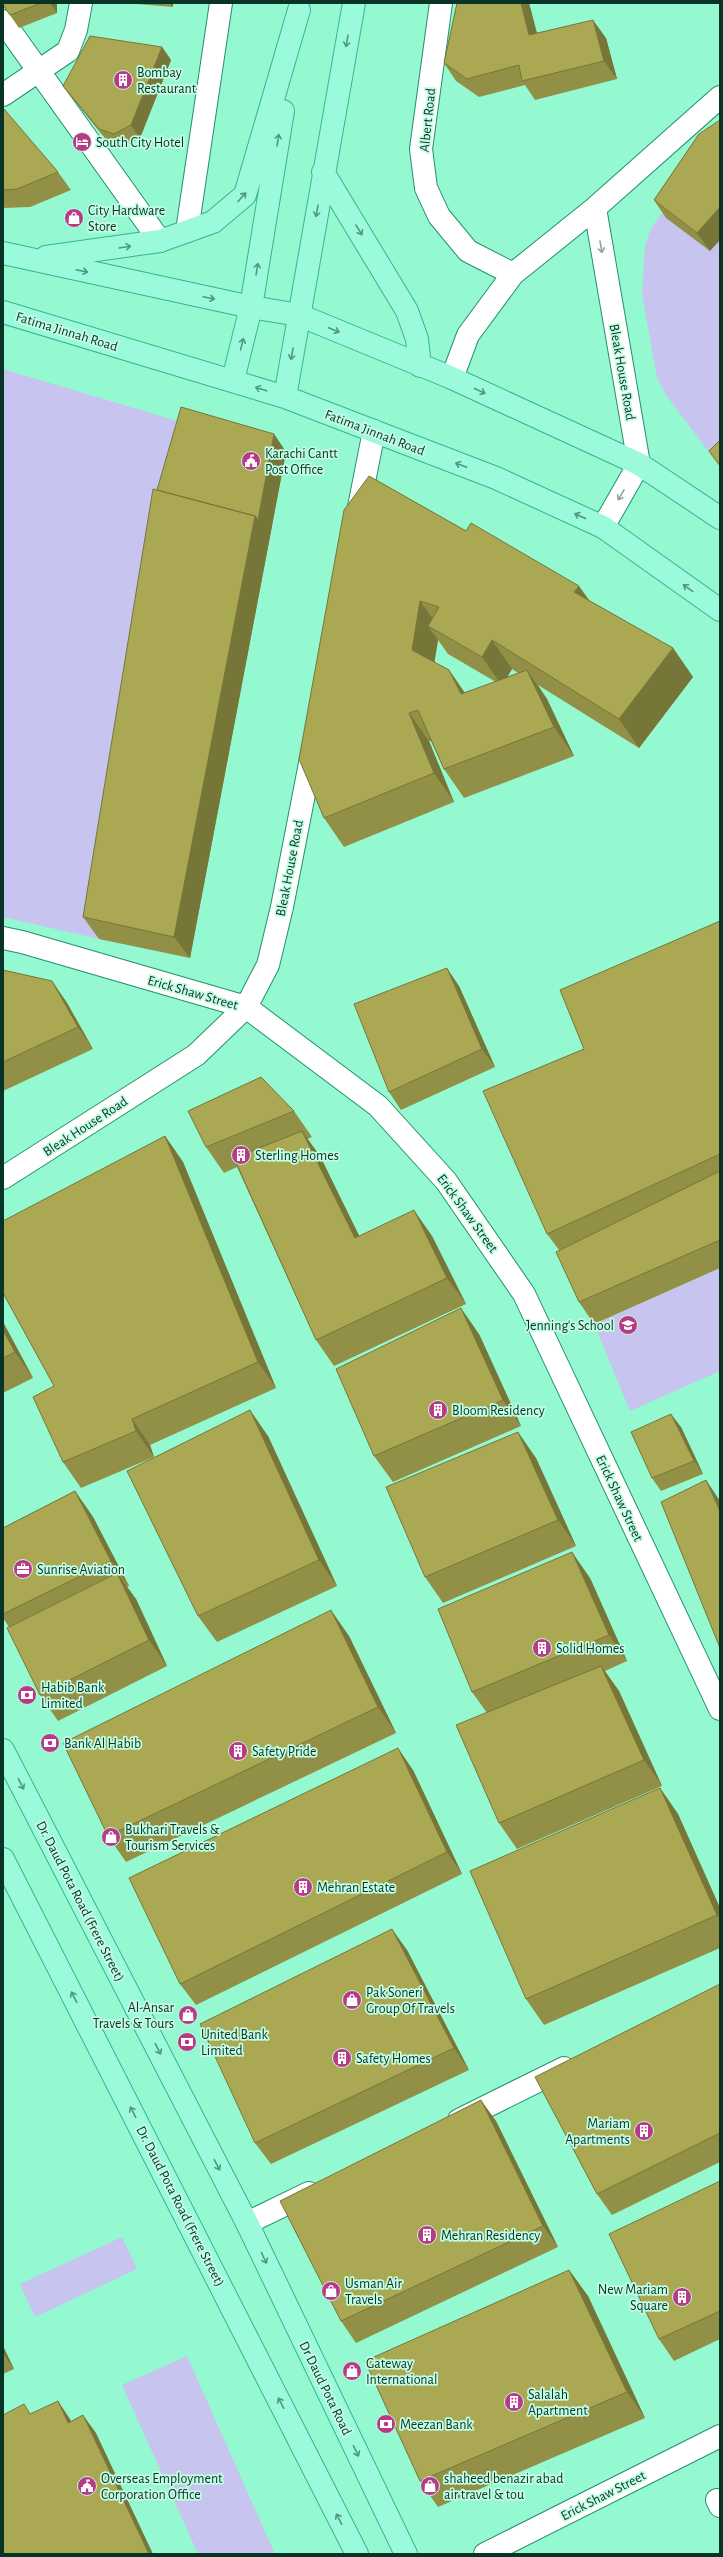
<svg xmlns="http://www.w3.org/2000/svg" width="723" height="2557" viewBox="0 0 723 2557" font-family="'Alegreya Sans',sans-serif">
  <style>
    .green { fill: #c7c5f0 }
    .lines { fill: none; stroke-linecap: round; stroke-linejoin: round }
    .minor-casing { stroke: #23906f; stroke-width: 24 }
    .major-casing { stroke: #3bb38c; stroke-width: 24 }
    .minor { stroke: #fff; stroke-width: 22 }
    .major { stroke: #9afadb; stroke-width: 22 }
    .wall { fill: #929047; fill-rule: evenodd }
    .shaded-wall { fill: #777639 }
    .building { fill: #aaa852; stroke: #777639 }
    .oneway { stroke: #509780 }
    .oneway2 { stroke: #8fa49d }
    .labels { text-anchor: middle; stroke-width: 3.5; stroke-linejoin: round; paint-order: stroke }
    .poi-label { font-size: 14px; fill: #073426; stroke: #c4fce4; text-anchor: start }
    .street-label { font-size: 14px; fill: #073426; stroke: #c4fce4 }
  </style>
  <rect width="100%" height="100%" fill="#94f8d1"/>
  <path class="green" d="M720 141V467L666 395 657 378 642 294 645 247 650 230 706 149Z
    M3 369 194 426 99 939 3 917Z
    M720 1268V1371L630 1411 594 1324Z
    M122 2237 137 2269 35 2317 20 2284Z
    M187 2356 275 2554H198L122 2385Z"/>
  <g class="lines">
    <defs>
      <path id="minor" d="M441 3 421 149 426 188 439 216 468 251 513 274
        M3 21 160 241
        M3 95 68 51 76 30 81 3
        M595 208 639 464 603 527
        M187 231 221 3
        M452 378 468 335 513 274 595 208 720 97
        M358 512 374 431
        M3 938 22 942 246 1007 378 1106 446 1181 524 1294 720 1709
        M3 1178 196 1055 246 1007 268 965 282 907 313 748
        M459 2120 564 2068
        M247 2223 309 2193
        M717 2500 720 2506
        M485 2554 720 2436"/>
      <path id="major" d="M323 172 407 311 417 339 420 366
        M3 253 251 307 299 315 452 378 639 464 720 518
        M46 257 160 241 213 222 245 195 299 10
        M3 312 285 397 496 478 603 527 720 610
        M233 380 251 307 283 111
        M285 397 354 3
        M3 1750 247 2223 406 2554
        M3 1859 357 2554"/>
    </defs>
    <use href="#minor" class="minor-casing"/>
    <use href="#major" class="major-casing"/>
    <use href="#minor" class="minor"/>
    <use href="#major" class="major"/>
  </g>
  <path class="wall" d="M3 3H57V13L19 28 3 5Z
    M126 3H173V7Z
    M457 3H529L537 33 606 38 617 79 535 100 525 85 479 97 456 81 444 63Z
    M162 47 171 60 140 138 123 147 108 142 73 99 63 86Z
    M3 109 58 172 71 190 30 207 3 208Z
    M699 134 710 251 666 218 654 200Z
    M274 434 286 452 190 958 99 939 83 917 157 490Z
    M369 476 673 648 693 677 639 748 538 685 547 699 574 756 464 798 444 769 431 741H429L454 802 344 847 324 818ZM438 640 448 654 496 682 465 693 449 670 434 662ZM512 669 518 673 507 677Z
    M720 921V1268L594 1324 579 1302 559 1250 547 1234 584 1049Z
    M3 970 52 981 67 1003 93 1049 3 1091Z
    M459 986 495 1067 401 1110 389 1092Z
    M294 1111 312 1137 307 1139 320 1156 359 1236H432L466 1304 334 1366 316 1340 237 1167 224 1173 206 1147Z
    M165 1136 183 1162 276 1388 150 1445 154 1457 81 1488 63 1462 54 1386Z
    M3 1322 33 1378 3 1393Z
    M479 1334 521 1426 393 1482 374 1456Z
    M681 1427 703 1474 661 1491 652 1478Z
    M268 1436 337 1586 217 1642 198 1616Z
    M536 1458 576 1546 443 1603 425 1577Z
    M75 1491 93 1517 129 1586 127 1587 136 1599 167 1666 58 1721 40 1695 9 1627 3 1618V1528Z
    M590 1578 627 1661 605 1671 619 1691 662 1786 517 1849 499 1823 487 1713 472 1692Z
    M349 1636 396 1733 126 1862 108 1836Z
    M413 1770 462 1874 196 2005 180 1984Z
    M660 1788 678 1814 720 1908V1948L544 2025 526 1999Z
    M407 1950 469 2070 271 2164 255 2143Z
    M720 1984V2162L612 2215 597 2194Z
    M496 2121 558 2247 356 2343 341 2321Z
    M720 2181V2339L674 2361 659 2339Z
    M569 2270 588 2296 645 2418 438 2507 420 2481Z
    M3 2346 14 2369 3 2374Z"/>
  <path class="shaded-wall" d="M50 3H57V13Z
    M170 3H173V7Z
    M521 3H529L542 53 529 35Z
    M593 20 606 38 617 79 604 61Z
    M162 47 171 60 140 138 131 125Z
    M720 207V240L710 251 697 233Z
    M274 434 286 452 190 958 174 937 255 516Z
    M579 586 599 614 574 592Z
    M420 601 440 629 428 626 438 640 432 678 412 650Z
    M492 640 512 669 502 686 482 657Z
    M673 648 693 677 639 748 619 719Z
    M449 670 469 699 461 694Z
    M527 670 547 699 574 756 554 727Z
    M409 713 429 741 454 802 434 773Z
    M447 968 459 986 495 1067 482 1049Z
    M52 981 67 1003 93 1049 78 1027Z
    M302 1131 320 1156 373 1264 355 1238Z
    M165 1136 183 1162 276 1388 258 1362Z
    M414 1210 432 1236 466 1304 447 1278Z
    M461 1308 479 1334 521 1426 503 1400Z
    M3 1322 33 1378 15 1352 3 1330Z
    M250 1410 268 1436 337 1586 319 1560Z
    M671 1414 681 1427 703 1474 694 1461Z
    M132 1419 150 1445 154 1457 136 1431Z
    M518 1432 536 1458 576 1546 558 1520Z
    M706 1480 720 1501V1511Z
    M75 1491 93 1517 129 1586 111 1561Z
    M572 1552 590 1578 627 1661 609 1635Z
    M117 1573 136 1599 167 1666 149 1640Z
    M331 1610 349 1636 396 1733 378 1707Z
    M601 1666 619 1691 662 1786 644 1760Z
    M398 1748 413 1770 462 1874 447 1852Z
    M660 1788 678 1814 720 1908V1920L717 1915Z
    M392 1929 407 1950 469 2070 454 2048Z
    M481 2100 496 2121 558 2247 543 2226Z
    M569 2270 588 2296 645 2418 627 2392Z
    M3 2346 14 2369 3 2353Z
    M58 2401 70 2419 80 2441 68 2423Z
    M83 2415 96 2433 153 2554H149Z"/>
  <path class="building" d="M3 3H41L10 15 3 5Z
    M457 3H521L529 35 593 20 604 61 522 81 519 65 467 79 444 63Z
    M90 36 162 47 131 125 114 134 99 129 63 86Z
    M3 109H4L58 172 17 189 3 190Z
    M720 120V207L697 233 654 200 699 134Z
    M181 407 274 434 258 520 255 516 157 490Z
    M720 440V466L709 451Z
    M369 476 466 531 471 523 579 586 574 592 673 648 619 719 492 640 482 657 428 626 439 607 420 601 412 650 449 670 461 694 527 670 554 727 444 769 418 710 409 713 434 773 324 818 299 759 344 510Z
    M153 489 255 516 174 937 83 917Z
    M720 921V1154L547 1234 483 1091 584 1049 560 990Z
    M447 968 482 1049 389 1092 354 1004Z
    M3 970 52 981 78 1027 3 1062Z
    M261 1077 294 1111 206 1147 188 1111Z
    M302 1131 355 1238 414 1210 447 1278 316 1340 234 1158Z
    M165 1136 258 1362 132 1419 136 1431 63 1462 33 1397 54 1386 3 1293V1221Z
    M720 1171V1240L579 1302 556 1252Z
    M461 1308 503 1400 374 1456 336 1369Z
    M3 1330 15 1352 3 1358Z
    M250 1410 319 1560 198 1616 127 1471Z
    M671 1414 694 1461 652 1478 631 1432Z
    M518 1432 558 1520 425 1577 386 1487Z
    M706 1480 720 1511V1648L661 1502Z
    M75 1491 111 1561 3 1614V1528Z
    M572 1552 609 1635 472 1692 438 1609Z
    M117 1573 149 1640 40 1695 7 1628Z
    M331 1610 378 1707 108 1836 63 1743Z
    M601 1666 644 1760 499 1823 456 1725Z
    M398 1748 447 1852 180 1984 129 1878Z
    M660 1788 717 1915 526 1999 470 1871Z
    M392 1929 454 2048 255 2143 200 2024Z
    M720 1984V2133L597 2194 535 2077Z
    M481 2100 543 2226 341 2321 280 2201Z
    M720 2181V2311L659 2339 609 2234Z
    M569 2270 627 2392 420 2481 365 2361Z
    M58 2401 68 2423 83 2415 149 2554H3V2415L24 2404 30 2414Z"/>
  <defs><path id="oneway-shaft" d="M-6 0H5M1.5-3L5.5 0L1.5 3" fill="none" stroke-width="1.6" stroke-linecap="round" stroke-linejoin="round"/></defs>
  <g class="oneway">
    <use href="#oneway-shaft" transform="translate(347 41) rotate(100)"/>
    <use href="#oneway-shaft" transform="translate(278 140) rotate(-81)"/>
    <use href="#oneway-shaft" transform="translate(242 197) rotate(-48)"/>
    <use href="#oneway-shaft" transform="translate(317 211) rotate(100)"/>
    <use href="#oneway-shaft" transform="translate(359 230) rotate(58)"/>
    <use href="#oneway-shaft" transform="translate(125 247) rotate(-9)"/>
    <use href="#oneway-shaft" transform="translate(257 269) rotate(-81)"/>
    <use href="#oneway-shaft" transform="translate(82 271) rotate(12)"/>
    <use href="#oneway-shaft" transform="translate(209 298) rotate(12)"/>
    <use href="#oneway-shaft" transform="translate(334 330) rotate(23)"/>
    <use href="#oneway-shaft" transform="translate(242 344) rotate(-76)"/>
    <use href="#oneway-shaft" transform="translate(292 354) rotate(100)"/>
    <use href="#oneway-shaft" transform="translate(261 389) rotate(-162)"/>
    <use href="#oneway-shaft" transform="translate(480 391) rotate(25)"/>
    <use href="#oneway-shaft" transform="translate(461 465) rotate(-159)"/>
    <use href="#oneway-shaft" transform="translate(580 516) rotate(-156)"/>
    <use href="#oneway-shaft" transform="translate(688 588) rotate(-144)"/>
    <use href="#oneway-shaft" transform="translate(21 1784) rotate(63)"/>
    <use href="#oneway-shaft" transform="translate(74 1997) rotate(-117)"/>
    <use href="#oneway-shaft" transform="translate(158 2049) rotate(63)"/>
    <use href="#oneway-shaft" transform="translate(133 2112) rotate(-117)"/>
    <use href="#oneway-shaft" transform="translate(217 2165) rotate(63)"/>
    <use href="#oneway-shaft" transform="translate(264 2258) rotate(64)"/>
    <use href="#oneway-shaft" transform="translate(281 2403) rotate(-117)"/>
    <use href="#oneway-shaft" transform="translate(356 2451) rotate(64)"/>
    <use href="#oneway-shaft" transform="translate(339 2519) rotate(-117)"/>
  </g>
  <g class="oneway2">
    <use href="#oneway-shaft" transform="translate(601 247) rotate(80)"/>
    <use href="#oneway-shaft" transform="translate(621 495) rotate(120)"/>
  </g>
  <defs>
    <symbol id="building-disc" viewBox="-11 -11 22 22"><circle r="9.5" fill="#b83985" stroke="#c4fce4"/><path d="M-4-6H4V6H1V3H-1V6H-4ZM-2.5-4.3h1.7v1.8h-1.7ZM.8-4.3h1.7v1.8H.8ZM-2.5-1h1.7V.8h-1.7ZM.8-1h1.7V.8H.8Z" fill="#fff"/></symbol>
    <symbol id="hotel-disc" viewBox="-11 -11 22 22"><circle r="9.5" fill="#b83985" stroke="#c4fce4"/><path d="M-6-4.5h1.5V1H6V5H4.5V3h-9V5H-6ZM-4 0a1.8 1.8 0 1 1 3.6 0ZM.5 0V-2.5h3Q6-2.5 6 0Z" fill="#fff"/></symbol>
    <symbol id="shop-disc" viewBox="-11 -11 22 22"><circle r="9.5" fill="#b83985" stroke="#c4fce4"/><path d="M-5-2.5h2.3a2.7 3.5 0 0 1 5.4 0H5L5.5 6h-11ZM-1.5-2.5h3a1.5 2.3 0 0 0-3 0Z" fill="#fff"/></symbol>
    <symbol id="civic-disc" viewBox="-11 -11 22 22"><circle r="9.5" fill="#b83985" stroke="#c4fce4"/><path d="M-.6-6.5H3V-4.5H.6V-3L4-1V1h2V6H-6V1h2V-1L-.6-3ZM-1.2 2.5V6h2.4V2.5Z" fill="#fff"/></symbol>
    <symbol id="school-disc" viewBox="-11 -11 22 22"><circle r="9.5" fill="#b83985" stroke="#c4fce4"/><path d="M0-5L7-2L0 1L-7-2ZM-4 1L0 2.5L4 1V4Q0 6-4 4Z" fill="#fff"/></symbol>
    <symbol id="office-disc" viewBox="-11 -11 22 22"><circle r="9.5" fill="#b83985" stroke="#c4fce4"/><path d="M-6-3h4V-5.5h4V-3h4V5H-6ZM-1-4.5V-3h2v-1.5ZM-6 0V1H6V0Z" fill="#fff"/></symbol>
    <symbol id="bank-disc" viewBox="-11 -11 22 22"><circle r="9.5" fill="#b83985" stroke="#c4fce4"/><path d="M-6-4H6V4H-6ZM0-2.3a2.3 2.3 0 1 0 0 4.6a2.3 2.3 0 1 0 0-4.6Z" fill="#fff"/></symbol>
  </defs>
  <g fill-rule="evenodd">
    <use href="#building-disc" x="112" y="69" width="22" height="22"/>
    <use href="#hotel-disc" x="71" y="131" width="22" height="22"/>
    <use href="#shop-disc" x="63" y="207" width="22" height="22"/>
    <use href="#civic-disc" x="240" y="450" width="22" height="22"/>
    <use href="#building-disc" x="230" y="1144" width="22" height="22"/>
    <use href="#school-disc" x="617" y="1314" width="22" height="22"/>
    <use href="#building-disc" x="427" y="1399" width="22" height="22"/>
    <use href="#office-disc" x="12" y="1558" width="22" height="22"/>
    <use href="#building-disc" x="531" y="1637" width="22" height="22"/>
    <use href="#bank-disc" x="16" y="1684" width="22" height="22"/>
    <use href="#bank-disc" x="39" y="1732" width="22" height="22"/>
    <use href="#building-disc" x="227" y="1740" width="22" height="22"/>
    <use href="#shop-disc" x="100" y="1826" width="22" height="22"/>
    <use href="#building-disc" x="292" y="1876" width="22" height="22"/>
    <use href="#shop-disc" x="341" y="1989" width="22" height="22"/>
    <use href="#shop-disc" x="177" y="2004" width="22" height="22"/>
    <use href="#bank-disc" x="176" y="2031" width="22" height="22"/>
    <use href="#building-disc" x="331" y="2047" width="22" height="22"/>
    <use href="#building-disc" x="633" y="2120" width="22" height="22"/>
    <use href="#building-disc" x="416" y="2224" width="22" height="22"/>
    <use href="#shop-disc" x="320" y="2280" width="22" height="22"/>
    <use href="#building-disc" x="671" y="2286" width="22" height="22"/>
    <use href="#shop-disc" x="341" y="2360" width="22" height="22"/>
    <use href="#building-disc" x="503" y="2391" width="22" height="22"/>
    <use href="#bank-disc" x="375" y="2413" width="22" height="22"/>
    <use href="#civic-disc" x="76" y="2475" width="22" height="22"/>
    <use href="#shop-disc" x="419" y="2475" width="22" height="22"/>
  </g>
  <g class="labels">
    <g class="poi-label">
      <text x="137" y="77">Bombay<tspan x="137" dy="16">Restaurant</tspan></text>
      <text x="96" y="147">South City Hotel</text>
      <text x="88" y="215">City Hardware<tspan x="88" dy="16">Store</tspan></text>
      <text x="265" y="458">Karachi Cantt<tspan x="265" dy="16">Post Office</tspan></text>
      <text x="255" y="1160">Sterling Homes</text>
      <text x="614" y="1330" text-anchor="end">Jenning's School</text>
      <text x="452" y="1415">Bloom Residency</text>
      <text x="37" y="1574">Sunrise Aviation</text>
      <text x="556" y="1653">Solid Homes</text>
      <text x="41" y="1692">Habib Bank<tspan x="41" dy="16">Limited</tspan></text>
      <text x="64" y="1748">Bank Al Habib</text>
      <text x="252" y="1756">Safety Pride</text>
      <text x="125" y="1834">Bukhari Travels &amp;<tspan x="125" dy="16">Tourism Services</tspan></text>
      <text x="317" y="1892">Mehran Estate</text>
      <text x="366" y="1997">Pak Soneri<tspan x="366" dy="16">Group Of Travels</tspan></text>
      <text x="174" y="2012" text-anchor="end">Al-Ansar<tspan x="174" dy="16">Travels &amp; Tours</tspan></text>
      <text x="201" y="2039">United Bank<tspan x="201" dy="16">Limited</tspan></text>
      <text x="356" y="2063">Safety Homes</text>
      <text x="630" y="2128" text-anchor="end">Mariam<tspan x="630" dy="16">Apartments</tspan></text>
      <text x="441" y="2240">Mehran Residency</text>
      <text x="345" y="2288">Usman Air<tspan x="345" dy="16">Travels</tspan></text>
      <text x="668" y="2294" text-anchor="end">New Mariam<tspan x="668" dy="16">Square</tspan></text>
      <text x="366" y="2368">Gateway<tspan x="366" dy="16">International</tspan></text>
      <text x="528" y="2399">Salalah<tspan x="528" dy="16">Apartment</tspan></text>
      <text x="400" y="2429">Meezan Bank</text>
      <text x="101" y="2483">Overseas Employment<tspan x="101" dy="16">Corporation Office</tspan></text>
      <text x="444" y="2483">shaheed benazir abad<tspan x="444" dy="16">air travel &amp; tou</tspan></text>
    </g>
    <g class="street-label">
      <text transform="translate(427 120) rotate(-84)" y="5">Albert Road</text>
      <text transform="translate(67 331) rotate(17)" y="5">Fatima Jinnah Road</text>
      <text transform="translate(623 372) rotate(80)" y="5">Bleak House Road</text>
      <text transform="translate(375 432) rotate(21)" y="5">Fatima Jinnah Road</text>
      <text transform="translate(289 868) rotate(-79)" y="5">Bleak House Road</text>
      <text transform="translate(193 992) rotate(16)" y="5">Erick Shaw Street</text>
      <text transform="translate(85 1126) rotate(-33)" y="5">Bleak House Road</text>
      <text transform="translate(468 1213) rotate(54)" y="5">Erick Shaw Street</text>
      <text transform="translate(620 1498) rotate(65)" y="5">Erick Shaw Street</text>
      <text transform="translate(81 1901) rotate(63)" y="5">Dr. Daud Pota Road (Frere Street)</text>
      <text transform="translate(181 2206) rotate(63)" y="5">Dr. Daud Pota Road (Frere Street)</text>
      <text transform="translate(326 2388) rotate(64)" y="5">Dr Daud Pota Road</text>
      <text transform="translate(603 2495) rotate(-27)" y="5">Erick Shaw Street</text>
    </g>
  </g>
  <rect width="723" height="2557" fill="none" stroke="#073426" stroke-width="8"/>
</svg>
